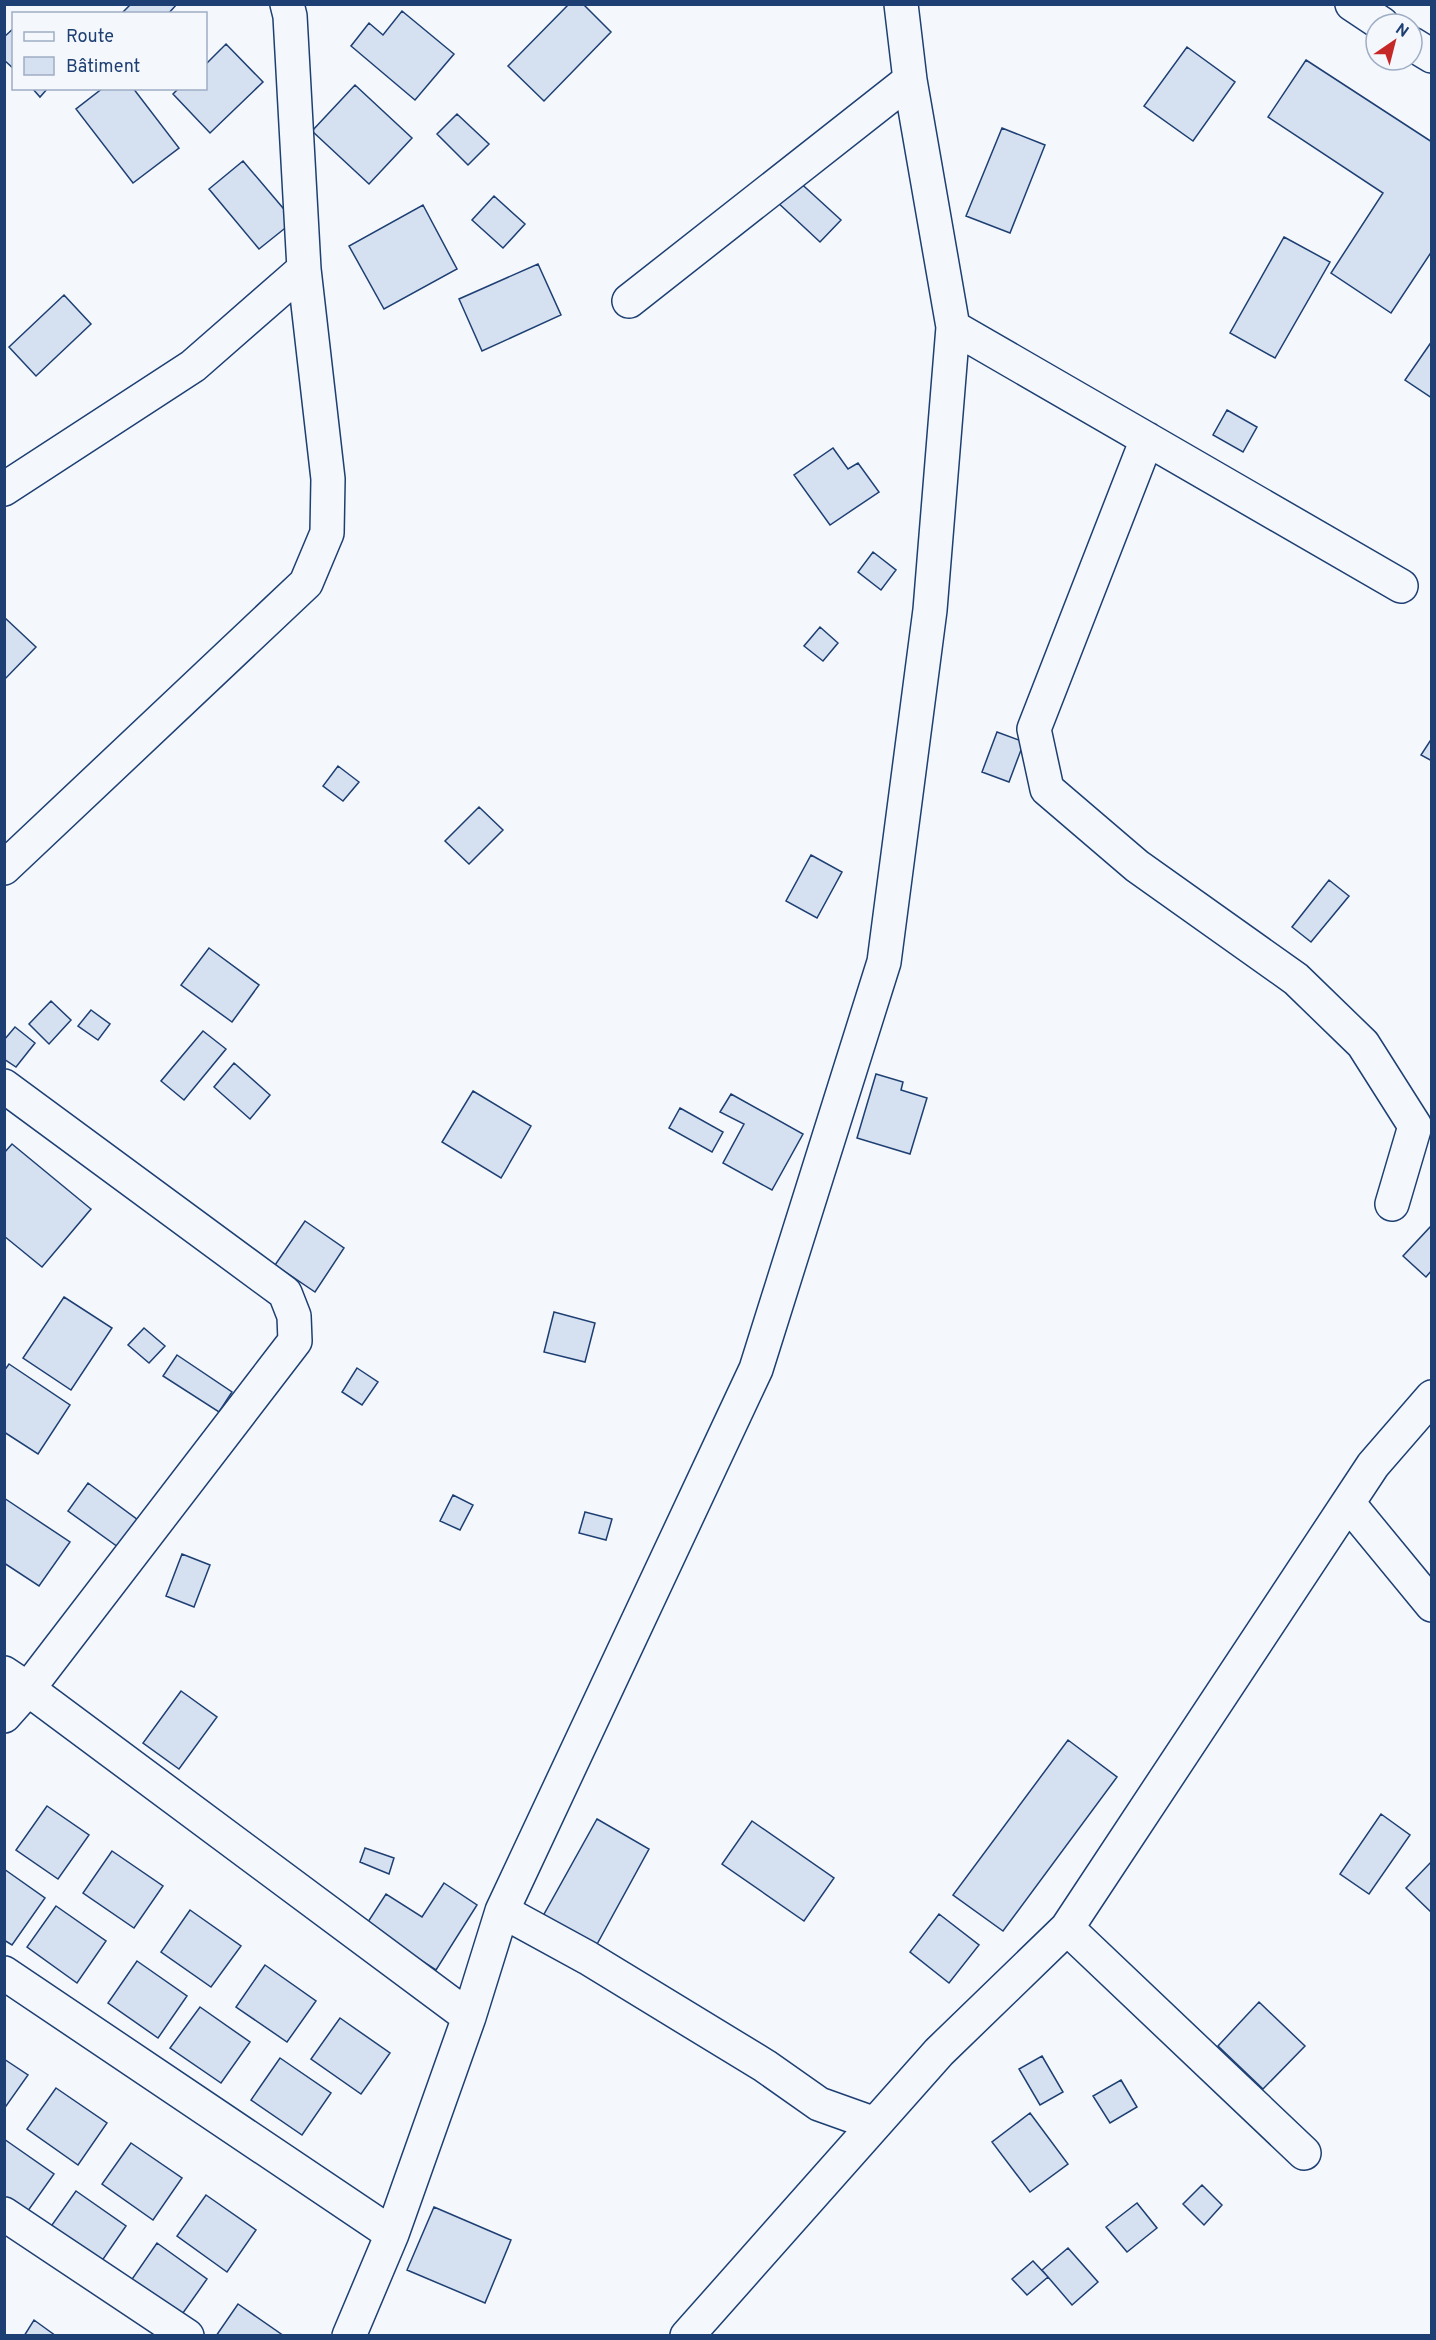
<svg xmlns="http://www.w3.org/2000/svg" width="1436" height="2340" viewBox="0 0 1436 2340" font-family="Overpass,sans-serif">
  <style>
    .building { fill: #d5e0f0; stroke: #1d3f73; stroke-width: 1.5 }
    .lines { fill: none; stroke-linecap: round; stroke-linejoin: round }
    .street-casing { stroke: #1d3f73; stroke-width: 36 }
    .street { stroke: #f4f7fb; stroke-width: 33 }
  </style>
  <rect width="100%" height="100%" fill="#f4f7fb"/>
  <path class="building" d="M131 4H177L168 14H125L123 12Z
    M569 4H583L611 32 544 101 508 66Z
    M402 11 454 54 415 100 351 46 369 23 383 35Z
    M14 28V69L4 60V37Z
    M226 44 263 82 210 133 173 94 179 88H206V64Z
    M1187 47 1235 82 1193 141 1144 106Z
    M1306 60 1432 142V251L1391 313 1331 273 1383 193 1268 117Z
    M355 85 412 138 369 184 312 131Z
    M32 88H48L40 97Z
    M103 88H133L179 148 133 183 76 109Z
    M457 114 489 144 468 165 437 134Z
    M1002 128 1045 145 1010 233 966 216Z
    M243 161 294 221 259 249 209 189Z
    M795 178 841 220 820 242 775 200Z
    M494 196 525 224 503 248 472 220Z
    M423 205 457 269 384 309 349 246Z
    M1284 237 1330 262 1275 358 1230 333Z
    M538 264 561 315 482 351 459 299Z
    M64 295 91 324 36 376 9 347Z
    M1432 341V398L1405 380Z
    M1227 410 1257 427 1243 452 1213 435Z
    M833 448 848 469 858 463 879 492 830 525 794 475Z
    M873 552 896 570 881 590 858 572Z
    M4 617 36 647 4 680Z
    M820 627 838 643 823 661 804 646Z
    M997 732 1024 742 1009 782 982 772Z
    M1432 738V761L1421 755Z
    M338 766 359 782 343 801 323 786Z
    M479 807 503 830 469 864 445 841Z
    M811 855 842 872 817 918 786 901Z
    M1329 880 1349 896 1311 942 1292 927Z
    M209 948 259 985 232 1022 181 985Z
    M51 1001 71 1020 49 1044 29 1024Z
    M91 1010 110 1024 98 1040 78 1026Z
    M15 1027 35 1043 16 1067 4 1059V1040Z
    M203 1031 226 1049 184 1100 161 1081Z
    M234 1063 270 1095 250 1119 214 1087Z
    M876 1074 903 1082 901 1090 927 1098 910 1154 857 1138Z
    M473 1091 531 1126 501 1178 442 1142Z
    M731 1094 803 1134 772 1190 723 1163 744 1124 720 1112Z
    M680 1108 723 1132 712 1152 669 1128Z
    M12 1144 91 1209 42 1267 4 1236V1153Z
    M305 1221 344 1248 315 1292 275 1265Z
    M1432 1225V1270L1426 1277 1403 1256Z
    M64 1297 112 1328 71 1390 23 1358Z
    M554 1312 595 1323 585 1362 544 1352Z
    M144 1328 165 1346 149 1363 128 1345Z
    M177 1355 232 1392 219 1412 163 1376Z
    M9 1364 70 1405 38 1454 4 1432V1371Z
    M357 1368 378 1382 362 1405 342 1392Z
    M88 1483 138 1520 118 1547 68 1511Z
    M453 1495 473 1505 460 1530 440 1521Z
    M4 1498 70 1542 39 1586 4 1563Z
    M585 1512 612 1519 606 1540 579 1533Z
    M182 1554 210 1565 194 1607 166 1596Z
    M181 1691 217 1717 179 1769 143 1743Z
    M1068 1740 1117 1777 1003 1931 953 1895Z
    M47 1806 89 1835 58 1879 16 1850Z
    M1381 1814 1410 1835 1369 1894 1340 1874Z
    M597 1819 649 1849 596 1946 543 1916Z
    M752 1821 834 1878 804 1921 722 1864Z
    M365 1848 394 1858 389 1874 360 1862Z
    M112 1851 163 1886 134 1928 83 1893Z
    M1432 1861V1913L1406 1888Z
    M4 1869 45 1898 12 1945 4 1940Z
    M444 1883 477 1905 436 1970 366 1925 386 1894 422 1917Z
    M56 1906 106 1941 77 1983 27 1947Z
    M190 1910 241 1946 211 1987 161 1952Z
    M939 1914 979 1945 949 1983 910 1952Z
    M137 1961 187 1996 158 2038 108 2003Z
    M265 1965 316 2001 287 2042 236 2007Z
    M1259 2002 1305 2046 1263 2089 1218 2046Z
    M200 2007 250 2042 221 2083 170 2048Z
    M340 2018 390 2053 361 2094 311 2059Z
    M1042 2056 1063 2092 1040 2105 1019 2069Z
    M280 2058 331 2093 302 2135 251 2100Z
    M4 2059 28 2075 4 2109Z
    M1121 2080 1137 2107 1110 2123 1093 2096Z
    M56 2088 107 2123 78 2165 27 2129Z
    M1030 2113 1068 2164 1030 2192 992 2142Z
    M4 2139 54 2174 25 2215 4 2201Z
    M131 2143 182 2178 153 2220 102 2184Z
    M1202 2185 1222 2205 1204 2225 1183 2204Z
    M76 2191 126 2226 97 2268 47 2232Z
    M206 2195 256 2230 227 2272 177 2236Z
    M1137 2203 1157 2228 1127 2252 1106 2227Z
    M434 2207 511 2240 485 2303 407 2270Z
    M157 2243 207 2279 178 2320 128 2285Z
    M1068 2248 1098 2282 1072 2305 1042 2270Z
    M1033 2261 1048 2277 1027 2295 1012 2279Z
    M238 2304 284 2336H216Z
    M34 2320 56 2336H24Z"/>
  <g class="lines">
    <defs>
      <path id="street" d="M1352 4 1382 24
        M1412 44 1432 56
        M629 301 910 80
        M953 327 1401 586
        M1147 439 1034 729 1047 789 1137 866 1296 979 1363 1044 1415 1126 1392 1204
        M4 489 193 366 304 269
        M4 868 306 583 327 533 328 479 304 269 290 16 287 4
        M4 1086 285 1293 294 1316 295 1341 28 1689 4 1716
        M1348 1503 1432 1605
        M4 1673 28 1689 469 2017
        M502 1911 588 1958 765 2066 819 2104 875 2124
        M1067 1928 1304 2153
        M4 1973 392 2234
        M4 2214 187 2336
        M349 2336 392 2234 469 2017 502 1911 756 1369 884 962 930 610 953 327 910 80 901 4
        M687 2336 939 2052 1067 1928 1373 1465 1432 1397"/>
    </defs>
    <use href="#street" class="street-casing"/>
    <use href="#street" class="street"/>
  </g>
  <rect width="1436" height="2340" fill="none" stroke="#1d3f73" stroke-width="12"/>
  <rect x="12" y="12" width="195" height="78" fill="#f4f7fb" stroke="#9eadc5" stroke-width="1.5"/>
  <rect x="24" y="32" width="30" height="9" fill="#f4f7fb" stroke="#9eadc5" stroke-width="1.5"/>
  <text x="66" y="42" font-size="18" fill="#1d3f73">Route</text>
  <rect x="24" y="57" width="30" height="18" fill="#d5e0f0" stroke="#9eadc5" stroke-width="1.5"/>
  <text x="66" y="72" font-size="18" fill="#1d3f73">Bâtiment</text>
  <g transform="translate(1394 42) rotate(35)"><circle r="28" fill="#f4f7fb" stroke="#9eadc5" stroke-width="1.5"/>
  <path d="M0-4.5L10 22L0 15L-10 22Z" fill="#c62828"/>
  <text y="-9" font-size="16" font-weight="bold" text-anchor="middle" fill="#1d3f73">N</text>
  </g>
</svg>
